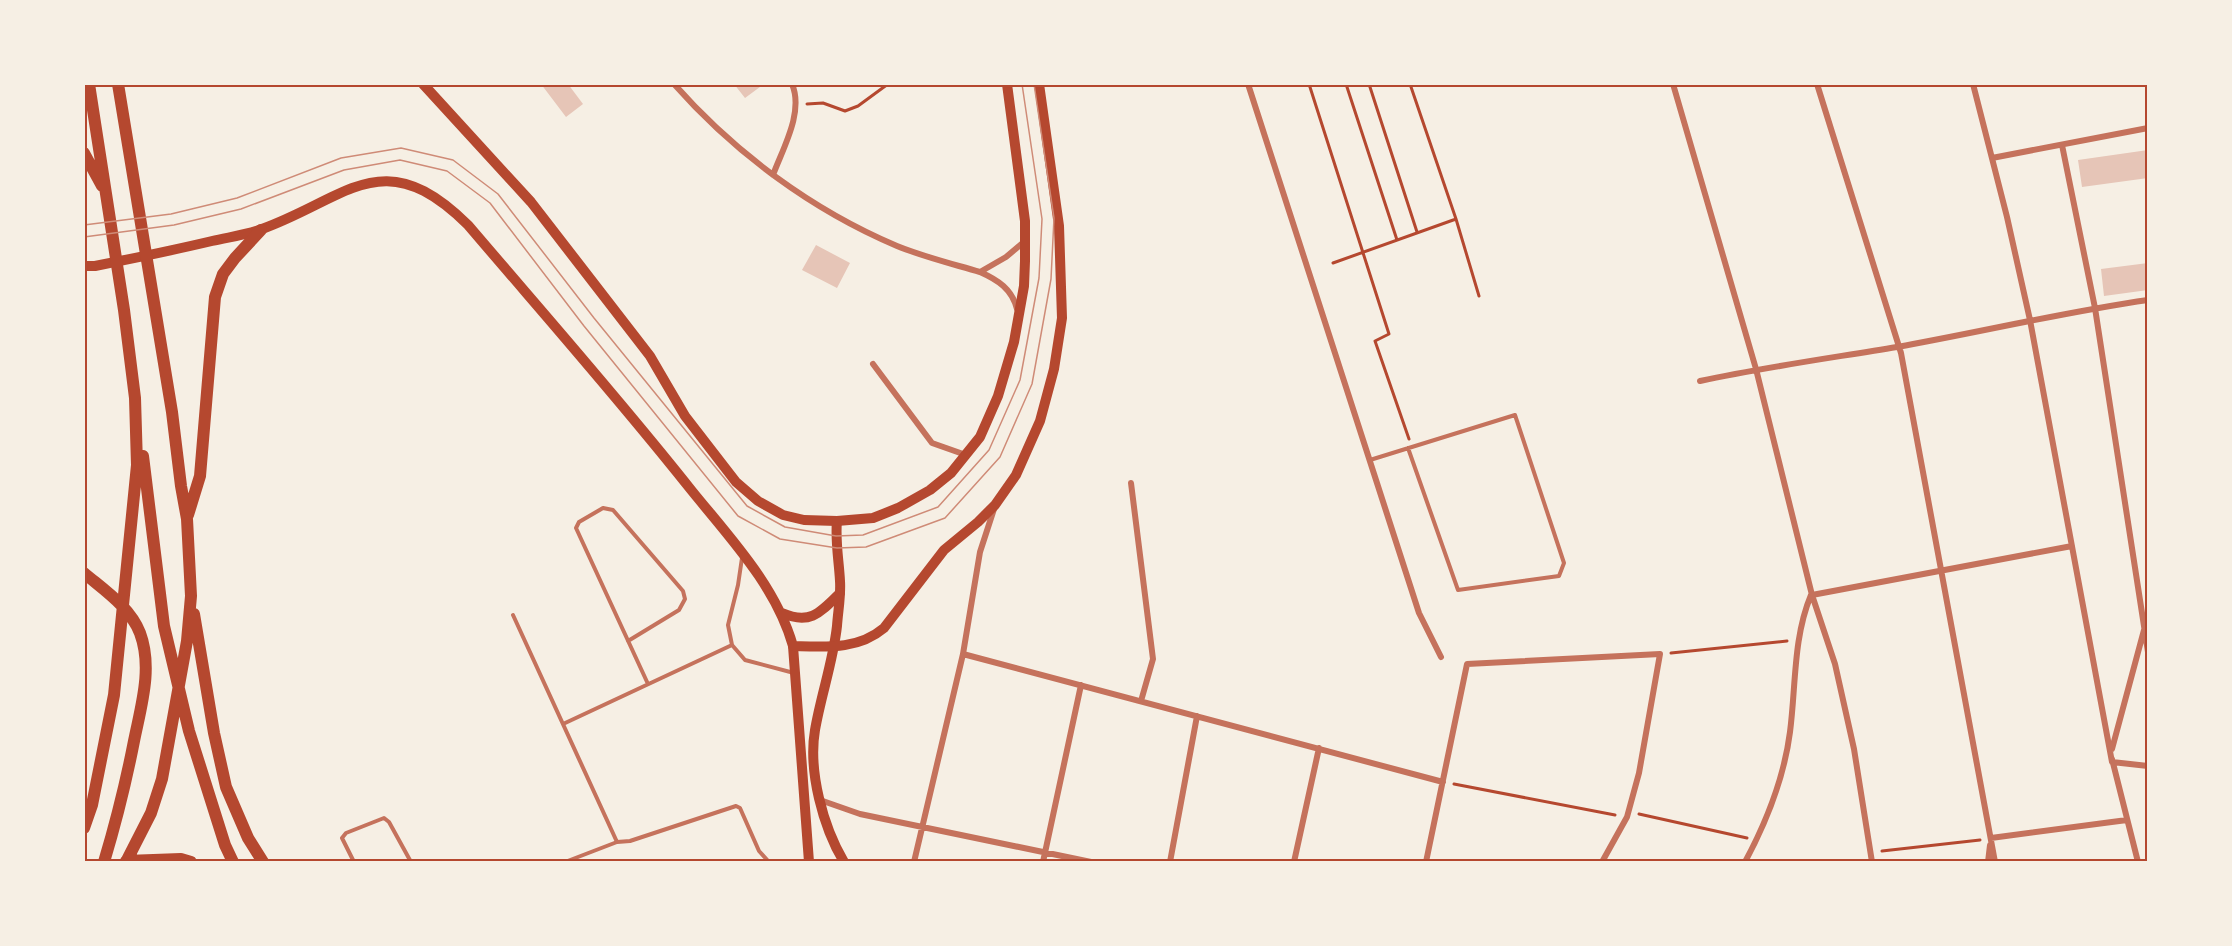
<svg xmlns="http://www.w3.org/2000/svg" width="2232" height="946" viewBox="0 0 2232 946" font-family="Roboto,sans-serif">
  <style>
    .building { fill: #e6c5b7 }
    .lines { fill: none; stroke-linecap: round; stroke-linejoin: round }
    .path { stroke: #b5482f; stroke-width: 3 }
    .service { stroke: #c5725c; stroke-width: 4 }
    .minor { stroke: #c5725c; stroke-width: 6 }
    .secondary { stroke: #b5482f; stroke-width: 10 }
    .primary { stroke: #b5482f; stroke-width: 10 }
    .trunk { stroke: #b5482f; stroke-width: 12 }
    .tram { stroke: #cf8b77; stroke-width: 1.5 }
    .neatline { fill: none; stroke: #b5482f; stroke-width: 2 }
  </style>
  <rect width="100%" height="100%" fill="#f6efe4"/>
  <path class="building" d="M541 84H568L583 104 566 117Z
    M734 84H764L745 98Z
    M2148 150V178L2082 187 2078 160Z
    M816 245 850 263 837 288 802 270Z
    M2148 263V290L2104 296 2101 269Z"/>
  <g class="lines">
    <path class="path" d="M1309 84 1389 334 1375 341 1409 439
      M1346 84 1397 240
      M1369 84 1417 232
      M1410 84 1456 219 1479 296
      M807 104 823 103 845 111 858 106 888 84
      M1333 263 1456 219
      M1671 653 1787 641
      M1454 784 1615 815
      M1639 814 1747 838
      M1882 851 1980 840"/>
    <path class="service" d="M1370 460 1515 415 1564 563 1559 576 1458 590 1408 448
      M742 558 738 585 728 625 732 645 745 660 794 673
      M513 615 617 842
      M628 641 679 610 685 599 683 591 613 510 603 508 579 522 576 528 648 684
      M563 724 732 645
      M354 862 342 838 346 833 384 818 389 822 411 862
      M565 862 617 842 630 841 736 806 740 808 759 851 769 862"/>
    <path class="minor" d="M674 84C735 153 812 210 897 246 924 257 953 264 980 272
      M1248 84 1419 613 1441 657
      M1673 84 1756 369 1812 595 1835 664 1854 749 1872 862
      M1817 84 1901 353 1995 862
      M1973 84 2007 217 2030 320 2112 762 2148 766
      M2062 145 2095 308 2148 652
      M1992 158 2148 128
      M773 175C783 148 804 112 792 84
      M1017 309C1012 289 998 280 980 272L1006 257 1025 241
      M873 364 932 443 966 455
      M1700 381C1765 367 1831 358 1897 347 1981 332 2064 312 2148 300
      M1131 483 1153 659 1141 701
      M1812 595 2072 546
      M963 654 1443 782
      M2112 749 2144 630 2148 623
      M2112 759 2138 862
      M820 800 860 814 1091 862
      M1991 838 2127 820
      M914 862 963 654 980 552 994 509
      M1043 862 1081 685
      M1170 862 1197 716
      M1294 862 1319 748
      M1426 862 1467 664 1660 654 1639 773 1627 817 1602 862
      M1745 862C1767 821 1784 778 1790 732 1796 686 1793 638 1811 595
      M1988 862 1990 845"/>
    <path class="secondary" d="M837 521C835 541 839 561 840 581 841 596 838 611 837 626 833 662 821 695 815 730 808 771 823 827 844 862
      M793 646 809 862"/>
    <path class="primary" d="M423 84 531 202 650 356 685 416 736 482 758 501 783 515 804 520 837 521 873 518 898 508 930 490 951 473 980 437 998 396 1014 342 1024 286 1025 261V221L1007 84
      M84 266H95C135 258 174 250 212 241 229 237 246 235 262 229 348 198 383 141 468 225 543 313 620 400 692 491 730 538 776 586 793 646 826 647 858 650 884 628L944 550 978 522 995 505 1016 475 1040 421 1054 369 1062 318 1059 226 1039 84
      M782 613C810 625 820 613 840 593"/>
    <path class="trunk" d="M118 84 172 412 181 486 187 519 191 596 187 641 162 779 151 813 126 862
      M84 153 102 186
      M143 456 164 626 189 731 225 845 233 862
      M188 515 200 476 215 297 223 274 235 258 261 230
      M84 573C104 590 130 607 140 633 153 668 141 706 134 741 126 782 116 822 104 862
      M194 614 214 733 226 787 248 838 263 862
      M84 828 92 805 114 695 137 465 135 398 124 310 89 84
      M126 861 181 859 191 862"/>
    <path class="tram" d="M84 225 171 214 237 198 341 158 401 148 453 160 498 194 594 318 747 506 785 527 836 536 863 535 938 507 989 450 1020 380 1039 278 1042 219 1022 84
      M84 237 174 225 241 209 344 170 400 160 447 171 490 203 584 326 738 516 780 539 837 548 866 547 945 518 1000 457 1032 384 1051 279 1054 218 1034 84"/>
  </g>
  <rect width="2232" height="946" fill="none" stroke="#f6efe4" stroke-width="171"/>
  <rect x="86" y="86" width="2060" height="774" class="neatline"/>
</svg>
